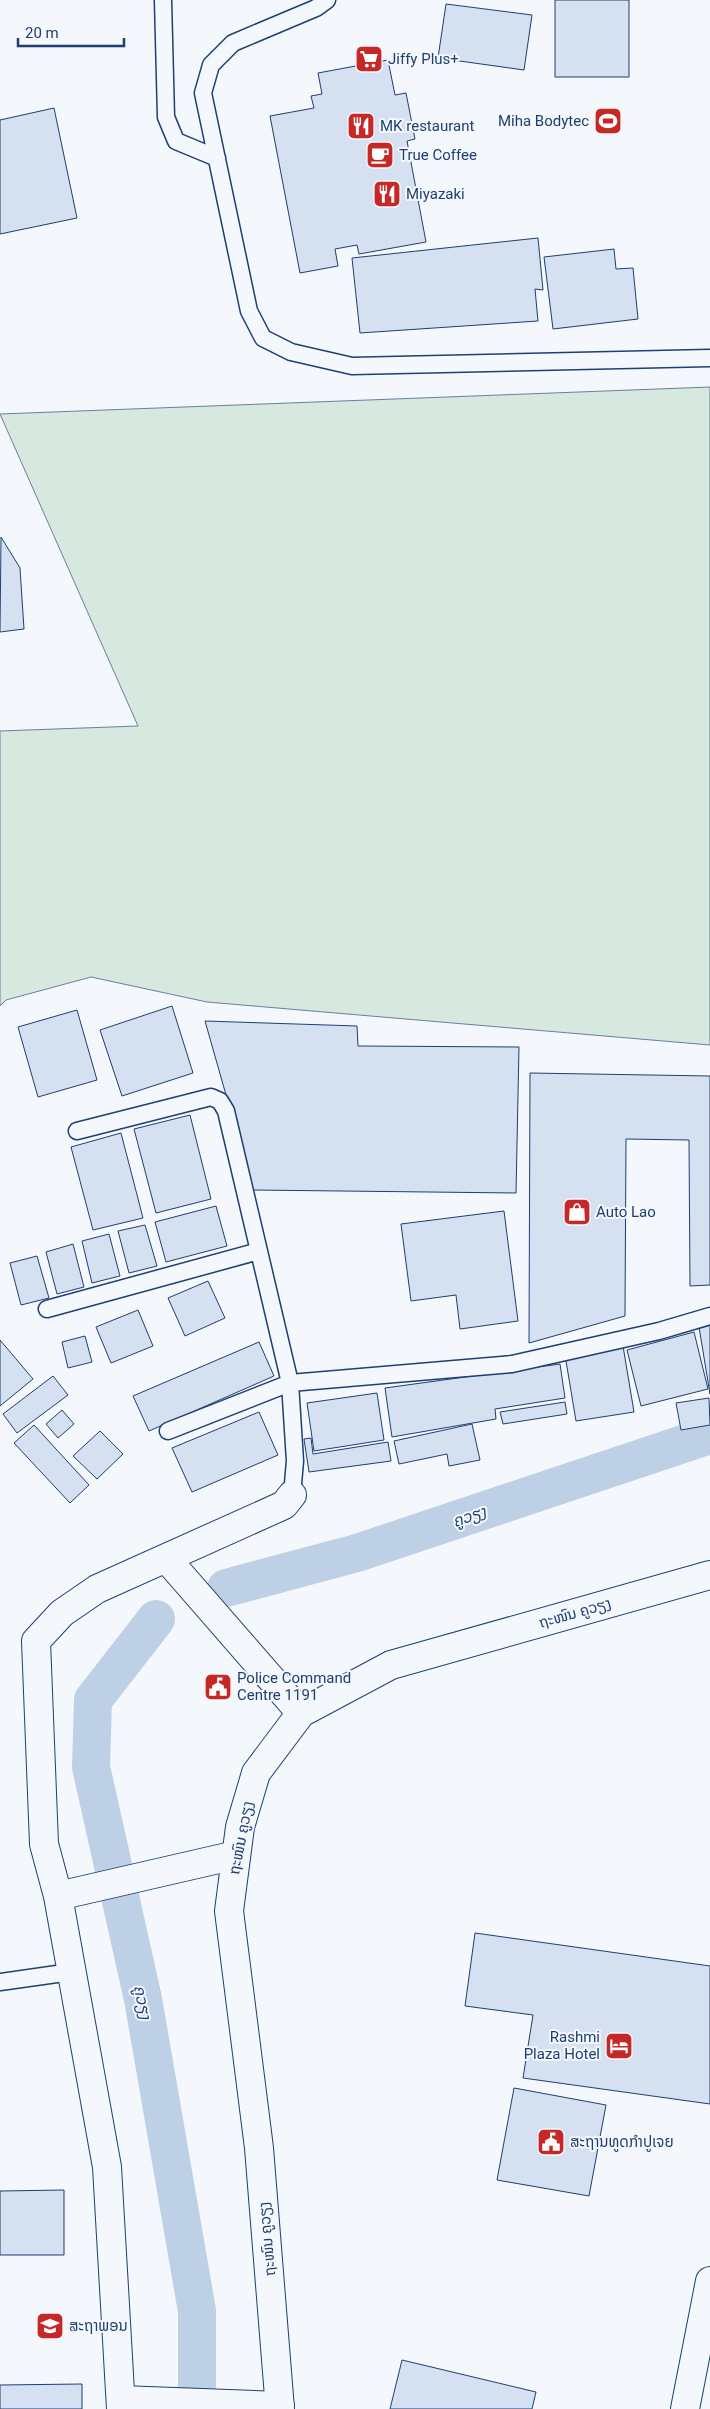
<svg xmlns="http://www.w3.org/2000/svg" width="710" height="2409" viewBox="0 0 710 2409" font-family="Roboto,'Noto Sans Lao',sans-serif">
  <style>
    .green { fill: #d7e8df; stroke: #687fa3 }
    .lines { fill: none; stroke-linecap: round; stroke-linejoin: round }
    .canal { stroke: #bed0e5; stroke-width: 38 }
    .building { fill: #d5e0f0; stroke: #1d3f73 }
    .lane-casing { stroke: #1d3f73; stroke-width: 19 }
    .street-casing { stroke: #1d3f73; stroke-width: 30 }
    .secondary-casing { stroke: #1d3f73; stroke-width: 30 }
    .primary-casing { stroke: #1d3f73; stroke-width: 30 }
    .lane { stroke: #f4f7fb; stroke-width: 16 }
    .street { stroke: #f4f7fb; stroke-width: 28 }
    .secondary { stroke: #f4f7fb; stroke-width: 28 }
    .primary { stroke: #f4f7fb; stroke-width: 28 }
    .labels { text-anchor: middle; stroke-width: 4; stroke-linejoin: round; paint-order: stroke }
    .poi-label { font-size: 15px; fill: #1d3f73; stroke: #f4f7fb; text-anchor: start }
    .street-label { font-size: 15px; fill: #1d3f73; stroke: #f4f7fb }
    .water-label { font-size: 16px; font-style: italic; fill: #1d3f73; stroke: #f4f7fb }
  </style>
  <rect width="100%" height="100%" fill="#f4f7fb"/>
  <path class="green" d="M710 387V1045L207 1002 91 977 6 1000 0 1006V731L138 726 0 414Z"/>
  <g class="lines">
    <path class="canal" d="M226 1588 357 1553 710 1435
      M156 1619 93 1700 91 1767 143 1999 197 2311V2409"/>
  </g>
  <path class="building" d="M555 0H629V77H555Z
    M446 4 532 15 524 70 438 58Z
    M388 60 395 95 406 93 415 139 407 141 426 242 359 254 357 245 335 249 338 266 300 273 270 116 314 108 311 96 322 94 318 73Z
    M54 108 77 218 0 234V120Z
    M538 238 543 290 535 289 538 321 360 333 352 258Z
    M614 249 616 269 633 268 638 319 553 329 544 257Z
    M1 537 20 568 24 629 0 632Z
    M172 1006 193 1073 122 1096 100 1030Z
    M77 1010 97 1080 38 1097 18 1027Z
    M205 1021 357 1026 358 1046 519 1047 516 1193 253 1190Z
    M530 1073 710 1076V1285L690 1286 689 1140 626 1139 625 1316 529 1343Z
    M190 1115 211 1199 156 1213 134 1129Z
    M121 1133 143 1218 93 1230 71 1147Z
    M216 1206 227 1246 166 1262 155 1222Z
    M504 1211 518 1321 460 1329 456 1295 411 1301 401 1224Z
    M145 1225 157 1266 129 1273 118 1231Z
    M109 1234 120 1276 92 1283 82 1241Z
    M73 1244 84 1287 57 1294 46 1252Z
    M37 1256 49 1298 21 1305 10 1263Z
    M208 1281 225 1318 185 1336 168 1298Z
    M138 1310 153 1346 111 1363 96 1327Z
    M710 1325V1394L699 1327Z
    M694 1332 708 1389 641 1406 627 1350Z
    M85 1336 92 1362 68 1368 62 1342Z
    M0 1340 33 1379 0 1406Z
    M259 1342 274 1376 149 1431 133 1396Z
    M623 1346 634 1412 576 1421 565 1355Z
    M560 1364 565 1398 495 1409 496 1419 392 1437 385 1388Z
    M53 1376 68 1395 17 1433 3 1414Z
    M377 1393 384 1440 314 1451 307 1403Z
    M709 1398 710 1425 681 1430 676 1403Z
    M565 1402 567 1414 503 1424 500 1412Z
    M62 1410 74 1424 58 1438 46 1424Z
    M259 1412 278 1455 192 1492 172 1448Z
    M472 1424 480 1460 449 1466 447 1454 399 1464 394 1441Z
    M34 1425 89 1485 70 1503 14 1443Z
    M100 1431 123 1454 97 1479 73 1456Z
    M311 1438 313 1454 388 1442 391 1461 309 1472 304 1439Z
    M475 1933 710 1966V2104L523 2078 533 2015 465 2006Z
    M514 2088 606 2105 589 2196 497 2180Z
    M64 2190V2255H0V2191Z
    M402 2360 536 2392 532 2409H390Z
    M82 2384V2409H0V2385Z"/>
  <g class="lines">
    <defs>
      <path id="lane" d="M163 0 166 117 176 141 217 158
        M327 0 316 8 233 43 211 65 203 93 249 311 263 338 291 352 352 366 710 358
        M77 1131 211 1097 220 1101 226 1111 290 1383 295 1461 292 1495
        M47 1309 259 1251
        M168 1431 290 1383 512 1364 659 1331 710 1316
        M0 1982 71 1972"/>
      <path id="street" d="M166 1558 301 1713
        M58 1896 236 1855
        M121 2400 280 2406
        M121 2409 107 2167 58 1896 44 1844 36 1641 62 1613 97 1589 284 1505 292 1495"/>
      <path id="secondary" d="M280 2409 259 2148 229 1911 240 1827 256 1773 301 1713 391 1665 710 1575"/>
      <path id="primary" d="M685 2409 710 2281"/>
    </defs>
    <use href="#lane" class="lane-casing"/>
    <use href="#street" class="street-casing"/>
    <use href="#secondary" class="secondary-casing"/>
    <use href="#primary" class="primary-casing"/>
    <use href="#lane" class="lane"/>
    <use href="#street" class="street"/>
    <use href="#secondary" class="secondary"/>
    <use href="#primary" class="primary"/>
  </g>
  <defs>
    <symbol id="supermarket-square" viewBox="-11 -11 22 22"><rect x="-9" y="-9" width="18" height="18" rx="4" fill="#c62828" stroke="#f4f7fb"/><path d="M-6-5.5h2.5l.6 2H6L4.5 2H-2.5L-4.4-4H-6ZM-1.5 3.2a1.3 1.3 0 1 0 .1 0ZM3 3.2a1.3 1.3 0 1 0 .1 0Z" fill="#fff"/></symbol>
    <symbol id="stadium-square" viewBox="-11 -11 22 22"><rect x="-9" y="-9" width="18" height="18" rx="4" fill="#c62828" stroke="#f4f7fb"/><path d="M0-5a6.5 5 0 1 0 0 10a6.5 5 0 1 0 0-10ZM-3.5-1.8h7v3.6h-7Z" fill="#fff"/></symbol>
    <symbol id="restaurant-square" viewBox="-11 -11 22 22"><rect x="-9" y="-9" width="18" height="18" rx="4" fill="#c62828" stroke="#f4f7fb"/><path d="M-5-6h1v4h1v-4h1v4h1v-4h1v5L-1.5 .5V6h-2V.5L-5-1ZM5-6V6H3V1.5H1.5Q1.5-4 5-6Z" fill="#fff"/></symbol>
    <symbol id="cafe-square" viewBox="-11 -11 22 22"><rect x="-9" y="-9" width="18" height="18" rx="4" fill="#c62828" stroke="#f4f7fb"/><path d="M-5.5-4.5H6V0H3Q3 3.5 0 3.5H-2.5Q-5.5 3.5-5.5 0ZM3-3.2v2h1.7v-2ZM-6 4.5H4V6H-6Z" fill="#fff"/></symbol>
    <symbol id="shop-square" viewBox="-11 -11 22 22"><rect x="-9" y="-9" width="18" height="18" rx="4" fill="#c62828" stroke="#f4f7fb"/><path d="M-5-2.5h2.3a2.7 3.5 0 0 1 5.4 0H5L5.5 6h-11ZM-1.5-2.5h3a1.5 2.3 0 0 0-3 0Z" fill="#fff"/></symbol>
    <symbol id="civic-square" viewBox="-11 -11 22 22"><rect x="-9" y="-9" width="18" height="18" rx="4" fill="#c62828" stroke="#f4f7fb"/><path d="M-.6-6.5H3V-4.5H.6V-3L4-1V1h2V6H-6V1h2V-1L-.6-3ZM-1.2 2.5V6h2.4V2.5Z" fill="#fff"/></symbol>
    <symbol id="hotel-square" viewBox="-11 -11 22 22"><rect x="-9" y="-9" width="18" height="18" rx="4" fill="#c62828" stroke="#f4f7fb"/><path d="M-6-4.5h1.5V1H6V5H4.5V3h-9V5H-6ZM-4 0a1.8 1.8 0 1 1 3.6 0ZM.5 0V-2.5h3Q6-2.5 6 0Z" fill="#fff"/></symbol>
    <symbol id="school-square" viewBox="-11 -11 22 22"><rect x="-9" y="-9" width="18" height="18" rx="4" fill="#c62828" stroke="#f4f7fb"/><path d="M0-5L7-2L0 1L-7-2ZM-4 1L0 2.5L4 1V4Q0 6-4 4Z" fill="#fff"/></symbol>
  </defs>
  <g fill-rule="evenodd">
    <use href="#supermarket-square" x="353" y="43" width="32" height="32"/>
    <use href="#stadium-square" x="592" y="105" width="32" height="32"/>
    <use href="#restaurant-square" x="345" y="110" width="32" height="32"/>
    <use href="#cafe-square" x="364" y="139" width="32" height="32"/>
    <use href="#restaurant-square" x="371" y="178" width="32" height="32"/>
    <use href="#shop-square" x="561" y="1196" width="32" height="32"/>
    <use href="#civic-square" x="202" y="1671" width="32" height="32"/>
    <use href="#hotel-square" x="603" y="2030" width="32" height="32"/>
    <use href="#civic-square" x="535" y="2126" width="32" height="32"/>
    <use href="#school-square" x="34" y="2310" width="32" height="32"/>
  </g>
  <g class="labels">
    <g class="poi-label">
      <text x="388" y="64">Jiffy Plus+</text>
      <text x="589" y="126" text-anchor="end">Miha Bodytec</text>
      <text x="380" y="131">MK restaurant</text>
      <text x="399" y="160">True Coffee</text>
      <text x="406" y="199">Miyazaki</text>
      <text x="596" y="1217">Auto Lao</text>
      <text x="237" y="1683">Police Command<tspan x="237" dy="17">Centre 1191</tspan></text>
      <text x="600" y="2042" text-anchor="end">Rashmi<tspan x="600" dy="17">Plaza Hotel</tspan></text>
      <text x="570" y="2147">ສະຖານທູດກຳປູເຈຍ</text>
      <text x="69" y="2331">ສະຖາພອນ</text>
    </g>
    <g class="street-label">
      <text transform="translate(575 1613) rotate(-16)" y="5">ຖະໜົນ ຄູວຽງ</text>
      <text transform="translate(241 1838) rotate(-79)" y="5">ຖະໜົນ ຄູວຽງ</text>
      <text transform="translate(267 2239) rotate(-95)" y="5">ຖະໜົນ ຄູວຽງ</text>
    </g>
    <g class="water-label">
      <text transform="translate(469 1516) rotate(-19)" y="6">ຄູວຽງ</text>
      <text transform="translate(143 2002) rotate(79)" y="6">ຄູວຽງ</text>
    </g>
  </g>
  <path d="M18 38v8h106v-8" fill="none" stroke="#1d3f73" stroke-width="2.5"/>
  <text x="25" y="38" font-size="15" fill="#1d3f73" stroke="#f4f7fb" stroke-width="4" paint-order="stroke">20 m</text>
</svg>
